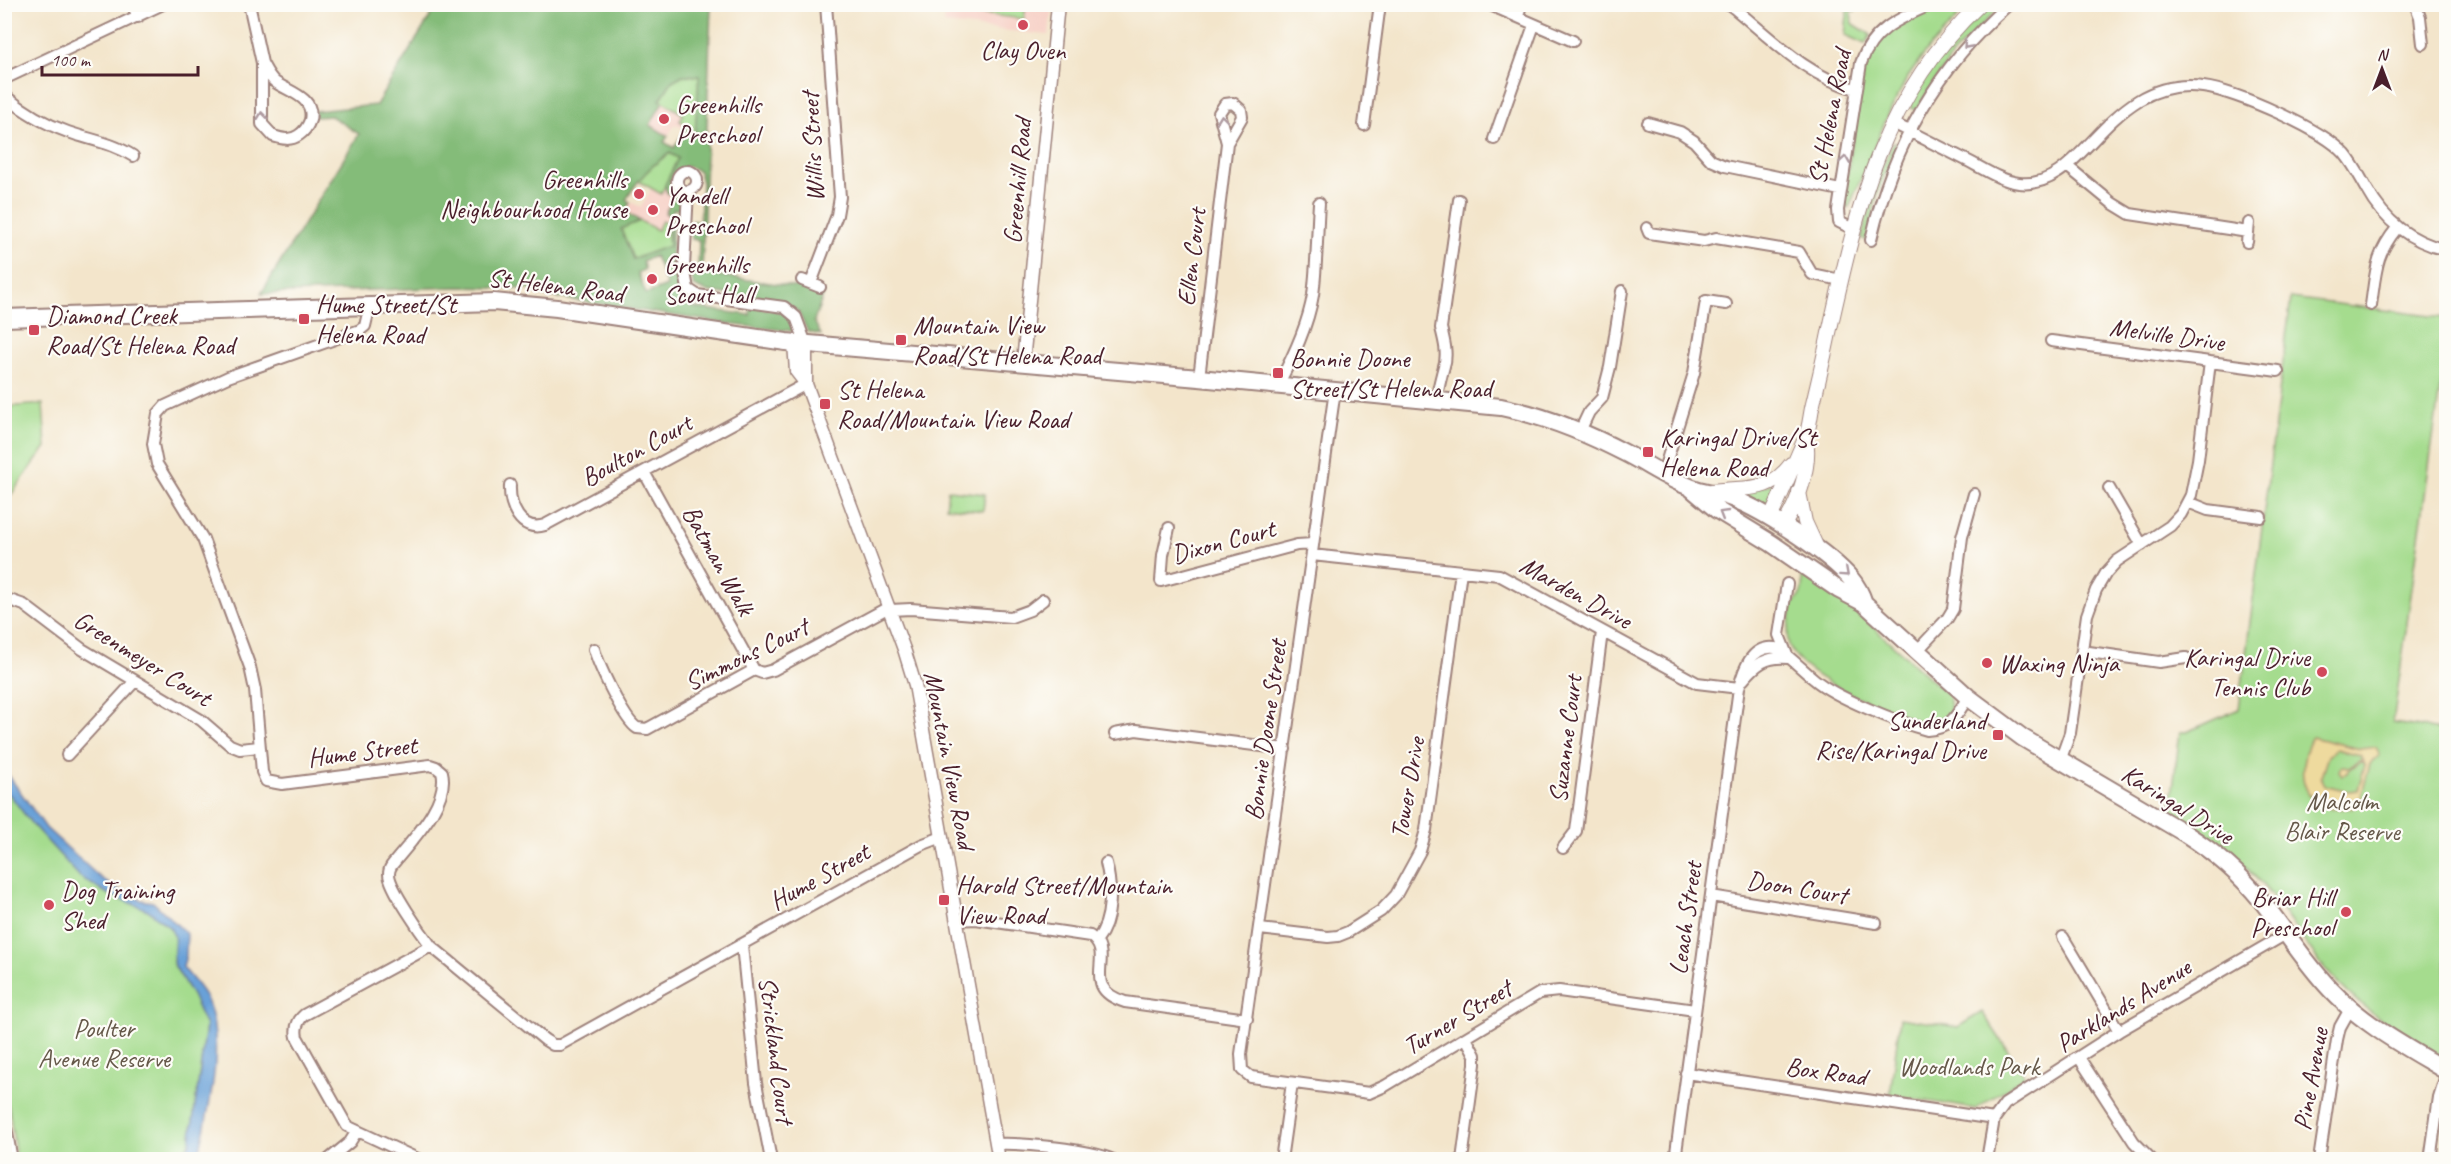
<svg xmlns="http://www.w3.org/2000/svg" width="2451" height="1164" viewBox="0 0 2451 1164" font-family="Caveat,sans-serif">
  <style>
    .built { fill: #f7d1c7 }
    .green { fill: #a5dc8e; stroke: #787e5c; stroke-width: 1.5 }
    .forest { fill: #84bc79; stroke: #676e52; stroke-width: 1.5; fill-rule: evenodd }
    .sand { fill: #eeda9e; stroke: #9c7c64; stroke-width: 1.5; fill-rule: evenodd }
    .water { fill: #69a1d8; stroke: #5a6082; stroke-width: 1.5 }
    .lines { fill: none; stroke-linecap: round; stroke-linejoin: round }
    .minor-casing { stroke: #9e827b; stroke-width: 14 }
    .tertiary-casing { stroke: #9e827b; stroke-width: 15 }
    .secondary-casing { stroke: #9e827b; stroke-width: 16 }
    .primary-casing { stroke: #9e827b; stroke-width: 20 }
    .minor { stroke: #fff; stroke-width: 10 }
    .tertiary { stroke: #fff; stroke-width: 12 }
    .secondary { stroke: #fff; stroke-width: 14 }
    .primary { stroke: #fff; stroke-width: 16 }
    .oneway { stroke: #ae9aa0 }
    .poi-dot { fill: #d1495b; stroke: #fdfcf7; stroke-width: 2 }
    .labels { text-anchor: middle; stroke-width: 4.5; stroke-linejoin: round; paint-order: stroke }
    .poi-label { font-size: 26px; fill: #4a1f2b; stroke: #fdfcf7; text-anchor: start }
    .street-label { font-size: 26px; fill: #4a1f2b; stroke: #fdfcf7 }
    .park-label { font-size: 26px; fill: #655849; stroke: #fdfcf7 }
  </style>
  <rect width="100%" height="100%" fill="#fdfcf7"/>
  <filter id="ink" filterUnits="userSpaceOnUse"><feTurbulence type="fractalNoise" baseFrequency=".0167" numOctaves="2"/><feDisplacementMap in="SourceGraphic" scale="12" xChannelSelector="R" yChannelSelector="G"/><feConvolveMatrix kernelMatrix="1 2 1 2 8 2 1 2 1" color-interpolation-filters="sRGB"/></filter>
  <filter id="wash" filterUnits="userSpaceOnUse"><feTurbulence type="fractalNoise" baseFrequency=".008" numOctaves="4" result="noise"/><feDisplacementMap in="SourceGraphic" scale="24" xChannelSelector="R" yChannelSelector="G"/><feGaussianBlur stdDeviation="1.35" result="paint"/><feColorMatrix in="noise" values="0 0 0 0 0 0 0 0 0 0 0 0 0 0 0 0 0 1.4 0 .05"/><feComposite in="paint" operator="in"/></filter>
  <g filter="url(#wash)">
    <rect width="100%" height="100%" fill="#f3e5cb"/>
    <path class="built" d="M945 5H1052L1049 35 944 24Z
      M672 81 695 135 675 124 668 136 650 125 663 103Z
      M653 164 674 197 665 212 669 215V246L639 220 624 212 630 202 641 207 651 189Z"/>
    <path class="green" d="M955 5V4L1026 5 1024 19 955 11Z
      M1848 5H1856L1855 11 1851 10 1852 23 1871 35 1865 44 1845 35Z
      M1943 5H1964L1958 17 1928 49 1906 80 1888 115 1849 207 1846 208 1843 201 1863 72 1873 47 1897 25Z
      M1990 5H2002L1953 54 1916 110 1910 107C1915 78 1968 25 1990 5Z
      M683 75 699 76 695 135 685 130 688 125 680 121 683 114 660 100 672 81Z
      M1893 142 1896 143V146L1877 196 1867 240 1861 239 1878 178Z
      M670 153 678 158 661 194 637 180 653 164Z
      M640 221 657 230 662 221 667 223 669 246 633 260 621 228Z
      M2291 298 2446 318V345L2393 723 2446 731V1059C2408 1036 2369 1016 2338 983 2310 955 2291 919 2266 889 2239 857 2206 833 2170 813L2180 732H2187L2239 709Z
      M43 404 46 447 5 503V407Z
      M1780 482V488L1766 508 1736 492Z
      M948 490 985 494 983 511 946 507Z
      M1801 570 1862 617 1948 695C1955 712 1947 722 1930 725 1899 714 1793 679 1788 641 1787 630 1791 616 1792 604 1805 594 1803 585 1801 570Z
      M4 792 11 796 31 823 80 877 108 894 148 910 170 928 175 937 173 963 192 995 206 1026 190 1143 177 1159H16L9 1107 4 1098Z
      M1982 1012 2025 1076 1976 1109 1890 1095 1900 1018 1958 1027Z"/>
    <path class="forest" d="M438 4 711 5 702 273 797 287 799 283 824 293 814 321 821 335 808 332 798 312 786 303 705 291 694 286 690 272 698 271 699 240 691 239 692 221H700L702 183 699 171 688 166 677 170 673 180 681 199V209H673L671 273 679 274 682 289 691 297V307L750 315 751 307C768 310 787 308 794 326L792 331 735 325 540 295 529 289 460 287 261 294 359 134 331 116 315 117V111L376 105ZM683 75 699 76 695 135 685 130 674 148 664 142 668 136 650 125 663 102 660 100 672 81ZM670 153 678 158 665 185 667 193 674 197 665 213 669 215V246L633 259 621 229 640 221 625 212 630 202 626 200C638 179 650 166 670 153ZM655 256 667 286 646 294 638 273 645 269 642 261Z"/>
    <path class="sand" d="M2312 737 2360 749 2376 747 2380 755 2370 764 2361 798 2354 807C2317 815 2295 790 2305 755 2307 748 2308 742 2312 737ZM2336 749 2360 755 2362 759 2350 767 2342 766 2340 771 2343 775 2348 773 2350 768 2363 761 2365 765 2358 790 2348 791 2325 785 2321 777 2328 756Z"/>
    <path class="water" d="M4 769 46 828 96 874 113 887 141 900 153 902 187 934 186 955 183 967C190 977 203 989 207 1000 227 1047 207 1113 198 1159H177L184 1154 190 1143 206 1026 192 995 173 963 175 937 170 928 148 910 108 894 80 877 31 823 11 796 5 792Z"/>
  </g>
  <g filter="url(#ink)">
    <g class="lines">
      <defs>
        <path id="minor" d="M132 4 138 17
          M249 4 262 63V124L273 136C282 139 291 141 299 135 305 131 308 126 310 120 315 97 289 92 275 82 269 77 266 70 262 63
          M1488 4 1573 41
          M1729 4C1768 35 1806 77 1856 89
          M2415 4 2420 17 2423 44
          M1518 17 1521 4
          M4 79 163 4
          M4 95C23 111 45 124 68 132 91 140 113 143 133 156
          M1648 123 1680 132 1694 141 1711 160 1725 166 1840 190
          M1893 123C1919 136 1944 149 1970 162 1985 170 2002 181 2019 183 2085 191 2107 74 2203 87 2236 91 2324 130 2345 154 2354 165 2360 177 2367 189 2385 222 2410 241 2446 250
          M1364 125 1380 4
          M1494 139 1534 25
          M2067 166 2112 203 2130 214 2248 232
          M677 181a10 10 0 1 1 20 0a10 10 0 1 1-20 0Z
          M688 191 684 267 688 289 697 295 784 307 796 317 806 344
          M1647 228 1649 233 1704 241 1716 238 1799 252 1812 274 1841 280
          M1853 229 1839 222 1838 210 1861 63C1873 28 1901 18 1932 4
          M1871 240C1892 148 1937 67 2009 4
          M2247 242 2249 223
          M802 280 820 287
          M811 283 837 215 840 197 826 4
          M370 305 365 326 360 330 228 377 165 406 158 414 153 444 157 464 203 539 250 667 255 690 262 772 266 781 282 784 430 765 436 767 442 772C450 803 410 842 392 865 390 868 389 869 389 874 389 887 422 934 431 946L545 1040 553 1045H560L921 845 942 837
          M2371 305C2376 271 2375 255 2397 228
          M2051 341 2278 371
          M1199 378 1227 143 1219 113 1225 104 1233 103 1241 110 1242 117 1227 143
          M1278 385C1293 357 1308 326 1313 295 1317 265 1317 233 1319 203
          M1335 390 1241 1054 1242 1070 1251 1077 1369 1093 1385 1086 1540 993 1559 991 1695 1010
          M1437 399C1438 387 1441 378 1444 366 1448 354 1444 340 1441 328L1459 200
          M1580 431 1589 412 1602 398 1610 367 1622 291
          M644 472 754 670
          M1663 473 1694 373 1706 301 1726 304
          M510 485C509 505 520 533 545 525L806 384
          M2109 488 2142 545
          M2188 502 2208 510 2261 517
          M1169 528 1163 555 1161 581 1297 545 1313 544
          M1312 555 1499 575 1697 683 1739 688
          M1787 584 1779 635 1787 655
          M4 598 24 605 82 649 201 720 230 745 240 749 259 747
          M890 610 911 609 1011 617 1030 610 1043 600
          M594 649C599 666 624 720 637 728L647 729 754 670 762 673 773 670 889 607
          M1917 651 1947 619 1953 609 1962 537 1974 494
          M2082 651 2159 662 2186 658
          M1743 680C1756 664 1766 656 1788 658
          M1115 734 1136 730 1285 749
          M67 755 135 681
          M2060 761 2070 733 2087 615 2096 590 2106 573 2117 561 2170 526 2181 514 2191 495 2198 460 2210 362
          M1563 848 1576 831 1602 632
          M1711 896 1876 923
          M957 920 976 919 1090 936C1118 955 1077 987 1125 1002L1247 1019
          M1260 929 1328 937 1338 936 1348 932 1381 911 1396 895 1420 851 1426 830 1461 571
          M2063 937 2119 1031
          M1097 940C1113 920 1112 887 1106 863
          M742 945 756 1083 771 1160
          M2080 1059 2134 1142 2152 1160
          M1686 1073 1994 1119
          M4 1117 12 1160
          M997 1144C1024 1143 1088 1149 1113 1160
          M328 1160 350 1142 357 1131
          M420 1160 347 1126 297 1037C295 1028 297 1021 304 1015L431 946
          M1281 1160 1292 1083
          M1462 1160 1475 1064V1055L1466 1038
          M1675 1160 1739 688C1743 671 1751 645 1775 648 1782 649 1806 673 1814 679 1836 698 1898 722 1927 730 1952 728 1956 716 1968 697
          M1987 1160 1994 1119 2005 1104 2119 1031 2286 934
          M2319 1160 2337 1040 2340 1027 2350 1009
          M2430 1160 2439 1097 2446 1075"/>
        <path id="tertiary" d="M794 343 796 371 806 384 905 652 915 685 999 1160
          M1023 362 1058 4
          M806 384V344"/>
        <path id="secondary" d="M1712 491C1745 486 1768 495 1791 464
          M1799 492 1805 522 1817 548
          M1770 518C1783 492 1793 465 1805 439 1809 430 1810 418 1812 408 1818 383 1824 358 1829 333 1857 208 1882 95 1980 4
          M1783 526C1799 502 1811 466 1806 438"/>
        <path id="primary" d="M4 318 494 302 557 308 786 342 1199 378 1501 407C1545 416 1585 432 1625 453 1647 464 1668 479 1690 487 1704 493 1720 493 1734 499 1766 512 1829 553 1851 579 1857 586 1861 594 1864 603
          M1691 488 1717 510 1771 543 1839 590 1864 603 1968 697 2023 738 2186 834C2214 852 2240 874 2261 900 2285 930 2305 963 2331 990 2364 1025 2406 1047 2446 1071"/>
      </defs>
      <use href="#minor" class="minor-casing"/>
      <use href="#tertiary" class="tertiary-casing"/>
      <use href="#secondary" class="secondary-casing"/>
      <use href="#primary" class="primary-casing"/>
      <use href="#minor" class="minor"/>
      <use href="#tertiary" class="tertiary"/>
      <use href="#secondary" class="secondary"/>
      <use href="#primary" class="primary"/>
    </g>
    <defs><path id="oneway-chevron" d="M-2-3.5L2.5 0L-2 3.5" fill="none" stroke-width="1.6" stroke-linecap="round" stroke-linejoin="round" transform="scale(1.5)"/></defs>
    <g class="oneway">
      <use href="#oneway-chevron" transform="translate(1967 45) rotate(132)"/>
      <use href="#oneway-chevron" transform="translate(262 116) rotate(-97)"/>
      <use href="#oneway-chevron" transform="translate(1222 119) rotate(-97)"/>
      <use href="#oneway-chevron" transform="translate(1845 160) rotate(-81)"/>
      <use href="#oneway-chevron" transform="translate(1723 514) rotate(-149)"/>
      <use href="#oneway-chevron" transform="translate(1845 573) rotate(42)"/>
    </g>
  </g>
  <g class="poi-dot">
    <circle cx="1023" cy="25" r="6"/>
    <circle cx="664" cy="119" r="6"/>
    <circle cx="639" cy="194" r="6"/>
    <circle cx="653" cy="210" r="6"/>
    <circle cx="652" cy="279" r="6"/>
    <rect x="298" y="313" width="12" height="12" rx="3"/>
    <rect x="28" y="324" width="12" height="12" rx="3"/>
    <rect x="895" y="334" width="12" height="12" rx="3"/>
    <rect x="1272" y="367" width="12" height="12" rx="3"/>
    <rect x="819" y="398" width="12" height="12" rx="3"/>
    <rect x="1642" y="446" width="12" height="12" rx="3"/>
    <circle cx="1987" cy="663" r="6"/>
    <circle cx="2322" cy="672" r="6"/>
    <rect x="1992" y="729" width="12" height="12" rx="3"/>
    <rect x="938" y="894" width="12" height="12" rx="3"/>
    <circle cx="49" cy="905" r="6"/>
    <circle cx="2346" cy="912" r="6"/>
  </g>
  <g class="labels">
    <g class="poi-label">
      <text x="1023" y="59" text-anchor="middle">Clay Oven</text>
      <text x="676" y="113">Greenhills<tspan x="676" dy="30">Preschool</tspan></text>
      <text x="627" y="188" text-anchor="end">Greenhills<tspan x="627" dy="30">Neighbourhood House</tspan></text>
      <text x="665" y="204">Yandell<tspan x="665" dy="30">Preschool</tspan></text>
      <text x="664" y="273">Greenhills<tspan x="664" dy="30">Scout Hall</tspan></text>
      <text x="316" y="313">Hume Street/St<tspan x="316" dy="30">Helena Road</tspan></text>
      <text x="46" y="324">Diamond Creek<tspan x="46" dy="30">Road/St Helena Road</tspan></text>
      <text x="913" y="334">Mountain View<tspan x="913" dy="30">Road/St Helena Road</tspan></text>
      <text x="1290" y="367">Bonnie Doone<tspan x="1290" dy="30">Street/St Helena Road</tspan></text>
      <text x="837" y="398">St Helena<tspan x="837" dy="30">Road/Mountain View Road</tspan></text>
      <text x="1660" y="446">Karingal Drive/St<tspan x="1660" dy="30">Helena Road</tspan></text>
      <text x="2310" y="666" text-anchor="end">Karingal Drive<tspan x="2310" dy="30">Tennis Club</tspan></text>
      <text x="1999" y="672">Waxing Ninja</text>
      <text x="1986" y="729" text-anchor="end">Sunderland<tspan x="1986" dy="30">Rise/Karingal Drive</tspan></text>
      <text x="956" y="894">Harold Street/Mountain<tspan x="956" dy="30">View Road</tspan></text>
      <text x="61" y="899">Dog Training<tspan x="61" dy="30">Shed</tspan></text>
      <text x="2334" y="906" text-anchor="end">Briar Hill<tspan x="2334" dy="30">Preschool</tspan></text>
    </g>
    <g class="street-label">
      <text transform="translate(1829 117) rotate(-79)" y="9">St Helena Road</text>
      <text transform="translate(812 147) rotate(-93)" y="9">Willis Street</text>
      <text transform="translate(1017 181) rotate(-85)" y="9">Greenhill Road</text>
      <text transform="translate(1191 257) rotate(-83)" y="9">Ellen Court</text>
      <text transform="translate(556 285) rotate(7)" y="9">St Helena Road</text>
      <text transform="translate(2167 334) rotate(8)" y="9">Melville Drive</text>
      <text transform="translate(636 450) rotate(-29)" y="9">Boulton Court</text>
      <text transform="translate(1223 541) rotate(-15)" y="9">Dixon Court</text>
      <text transform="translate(719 560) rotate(61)" y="9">Batman Walk</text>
      <text transform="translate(1576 592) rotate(29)" y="9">Marden Drive</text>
      <text transform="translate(746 654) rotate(-26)" y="9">Simmons Court</text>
      <text transform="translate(143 658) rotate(32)" y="9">Greenmeyer Court</text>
      <text transform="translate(1265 730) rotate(-82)" y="9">Bonnie Doone Street</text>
      <text transform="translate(1565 739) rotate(-83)" y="9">Suzanne Court</text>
      <text transform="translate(362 751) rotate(-7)" y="9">Hume Street</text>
      <text transform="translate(950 760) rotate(79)" y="9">Mountain View Road</text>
      <text transform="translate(1407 788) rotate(-80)" y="9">Tower Drive</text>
      <text transform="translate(2178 804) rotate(32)" y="9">Karingal Drive</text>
      <text transform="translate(819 876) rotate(-29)" y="9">Hume Street</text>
      <text transform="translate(1797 887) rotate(9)" y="9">Doon Court</text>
      <text transform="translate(1685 918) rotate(-82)" y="9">Leach Street</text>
      <text transform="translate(2123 1005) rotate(-32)" y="9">Parklands Avenue</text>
      <text transform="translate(1457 1017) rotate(-31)" y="9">Turner Street</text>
      <text transform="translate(777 1050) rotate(83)" y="9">Strickland Court</text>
      <text transform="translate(1826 1071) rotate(8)" y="9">Box Road</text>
      <text transform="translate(2310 1079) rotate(-80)" y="9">Pine Avenue</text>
    </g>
    <g class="park-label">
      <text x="2342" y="810">Malcolm<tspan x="2342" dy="30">Blair Reserve</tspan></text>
      <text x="104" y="1037">Poulter<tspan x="104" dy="30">Avenue Reserve</tspan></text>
      <text x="1969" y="1075">Woodlands Park</text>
    </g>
  </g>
  <rect width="2451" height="1164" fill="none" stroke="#fdfcf7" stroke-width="24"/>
  <g transform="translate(2382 69)" stroke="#fdfcf7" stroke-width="4.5" paint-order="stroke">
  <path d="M0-4.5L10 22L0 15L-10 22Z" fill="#4a1f2b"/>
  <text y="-9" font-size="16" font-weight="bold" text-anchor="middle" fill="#4a1f2b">N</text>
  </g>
  <path d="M42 66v9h156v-9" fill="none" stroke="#4a1f2b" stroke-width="3"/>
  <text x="51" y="66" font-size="18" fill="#4a1f2b" stroke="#fdfcf7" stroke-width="4.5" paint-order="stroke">100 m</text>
</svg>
